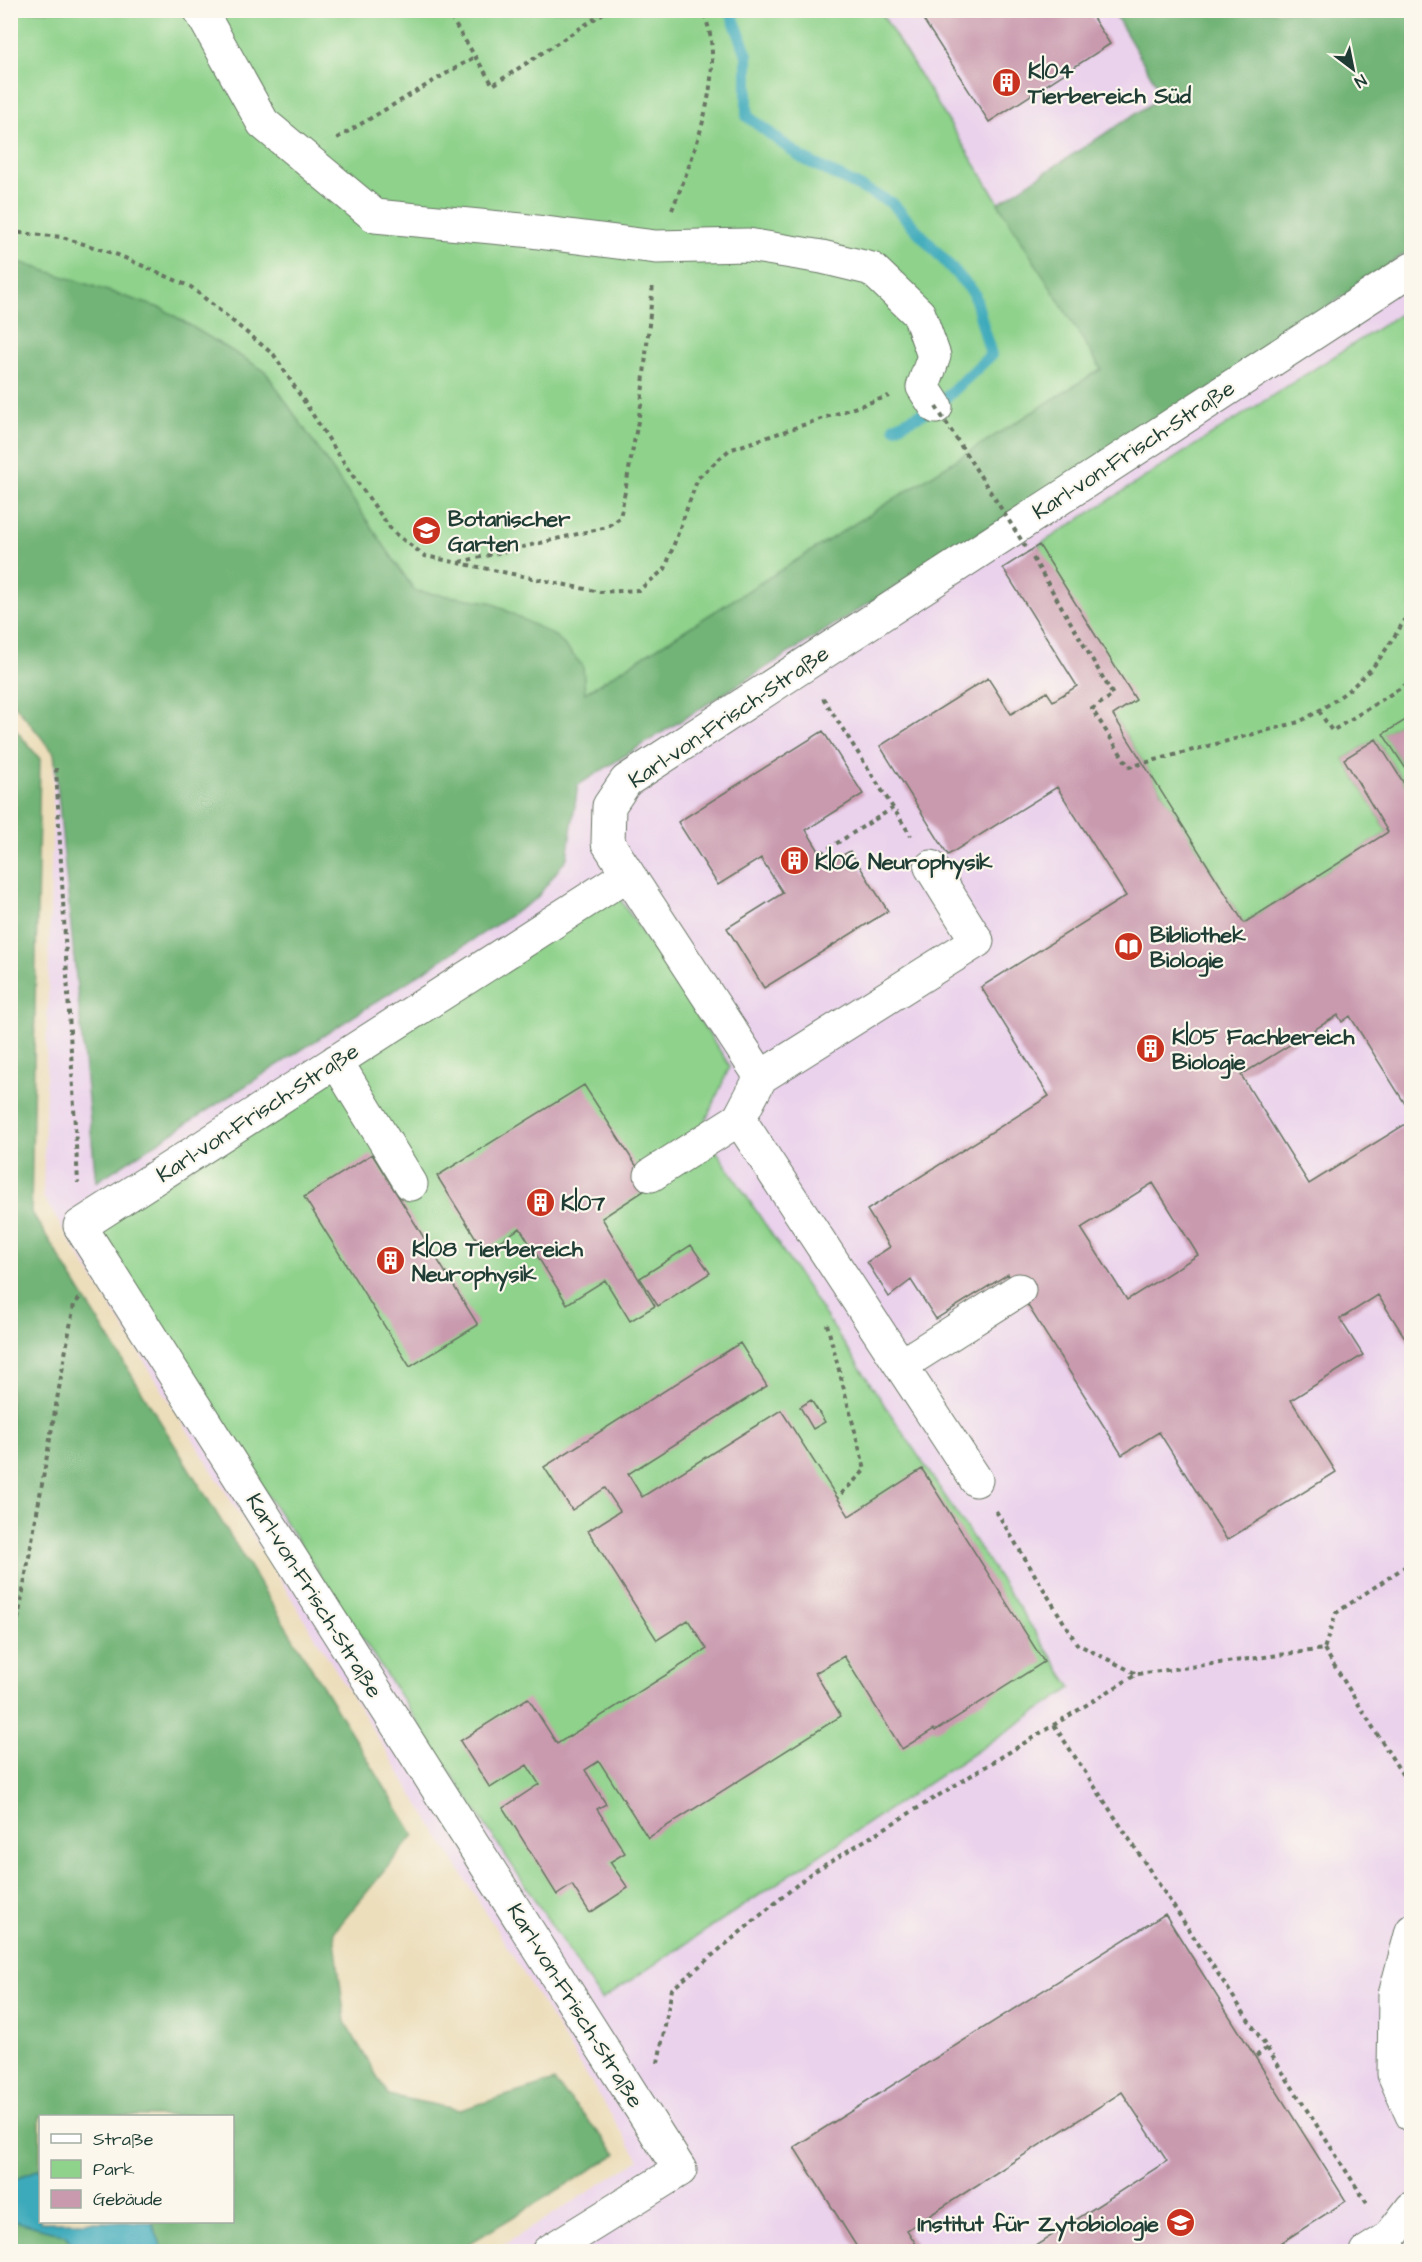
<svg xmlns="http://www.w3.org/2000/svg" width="1422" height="2262" viewBox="0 0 1422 2262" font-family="'Architects Daughter',sans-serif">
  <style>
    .built { fill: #ead1ec }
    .green { fill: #8ed28b; stroke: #568860; stroke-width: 1.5 }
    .forest { fill: #72b477; stroke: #487856; stroke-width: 1.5 }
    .water { fill: #3caabb; stroke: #2e7478; stroke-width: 1.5 }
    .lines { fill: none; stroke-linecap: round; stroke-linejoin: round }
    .stream { stroke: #3caabb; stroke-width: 12 }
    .building { fill: #c99aae; fill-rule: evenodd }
    .minor-casing { stroke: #677563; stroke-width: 35 }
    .path { stroke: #677563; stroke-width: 4; stroke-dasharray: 4.5 4.5; stroke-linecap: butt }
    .minor { stroke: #fff; stroke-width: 33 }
    .path-bridge { stroke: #677563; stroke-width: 4; stroke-dasharray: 4.5 4.5; stroke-linecap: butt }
    .labels { text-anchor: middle; stroke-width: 4.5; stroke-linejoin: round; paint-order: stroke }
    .poi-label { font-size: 22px; font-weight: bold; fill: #1f3d34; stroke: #fbf7ec; text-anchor: start }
    .street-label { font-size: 22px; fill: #1f3d34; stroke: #fbf7ec }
  </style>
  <rect width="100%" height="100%" fill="#fbf7ec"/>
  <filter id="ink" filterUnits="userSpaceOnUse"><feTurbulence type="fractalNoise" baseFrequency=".0167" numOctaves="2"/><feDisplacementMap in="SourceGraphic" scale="12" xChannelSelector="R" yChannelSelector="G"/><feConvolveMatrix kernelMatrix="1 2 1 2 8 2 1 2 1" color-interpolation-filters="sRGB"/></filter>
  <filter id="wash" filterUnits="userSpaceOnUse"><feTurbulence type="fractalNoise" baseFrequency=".008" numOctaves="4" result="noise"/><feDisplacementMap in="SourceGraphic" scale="24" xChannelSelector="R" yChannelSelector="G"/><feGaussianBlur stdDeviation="1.35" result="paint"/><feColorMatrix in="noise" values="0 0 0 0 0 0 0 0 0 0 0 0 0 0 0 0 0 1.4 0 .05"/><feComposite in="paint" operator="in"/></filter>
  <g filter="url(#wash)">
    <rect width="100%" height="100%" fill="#ecdebb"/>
    <path class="built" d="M10 11H1411V2251H494L639 2160 43 1197 54 753 11 700Z"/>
    <path class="green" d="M10 11H880L1102 369 245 906 11 700Z
      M1411 307V716L1384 734 1411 778V788L1408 790 1376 739 1344 759 1388 832 1244 923 1113 715 1039 545Z
      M616 893 730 1066 702 1129 1072 1688 601 2000 93 1231Z"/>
    <path class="forest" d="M1113 11H1411V249L1203 394 578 785 567 858 536 899 96 1182 54 753 11 700 10 259 163 309 265 371 415 591 490 602 557 637 583 666 585 693 1101 369 998 203 1163 96Z
      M10 723 40 759 31 1211 414 1835 334 1932 345 2022 388 2095 460 2110 554 2081 617 2154 457 2251H163L152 2222H232V2116H40V2169L22 2176 11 2184Z
      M11 2220 66 2235 76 2251 11 2252Z"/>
    <path class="water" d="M40 2169V2222H152L163 2251H76L66 2235 11 2220V2184L22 2176Z"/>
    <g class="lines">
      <path class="stream" d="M730 10 747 55V116L802 158 892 203 974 293 991 355 936 407 895 427"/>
    </g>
    <g id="blocks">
      <path class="building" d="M917 10H1088L1110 44 989 122Z
        M1039 545 1136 700 1113 715 1244 923 1388 832 1344 759 1376 739 1408 790 1412 788V1115L1350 1016 1342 1022 1338 1015 1241 1075 1309 1184 1412 1120V1349L1378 1295 1340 1319 1363 1355 1291 1400 1336 1472 1227 1540 1159 1432 1122 1455 1008 1274 936 1319 911 1280 889 1297 867 1262 890 1247 867 1210 1049 1096 981 987 1126 896 1057 787 948 855 880 746 988 678 1011 714 1047 692 1053 701 1077 686 1003 568ZM1153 1183 1198 1255 1127 1300 1081 1228Z
        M1412 716V778L1383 734Z
        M823 731 863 794 806 830 827 864 850 851 888 911 764 988 727 928 783 893 761 858 718 885 678 822Z
        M584 1085 650 1187 602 1218 655 1306 630 1321 605 1280 567 1304 520 1228 484 1251 437 1176Z
        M372 1154 478 1325 410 1367 304 1197Z
        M691 1245 710 1273 658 1306 640 1278Z
        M740 1343 767 1386 628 1474 642 1497 781 1410 849 1516 922 1469 1044 1662 935 1731 934 1729 902 1749 844 1656 815 1673 841 1716 648 1838 599 1761 585 1770 606 1804 597 1809 625 1853 610 1862 628 1888 590 1913 572 1885 557 1895 503 1808 539 1784 527 1765 490 1788 460 1741 528 1698 557 1744 707 1649 688 1620 657 1640 588 1531 620 1511 605 1488 572 1510 544 1467Z
        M811 1400 825 1422 813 1429 800 1407Z
        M1165 1914 1346 2201 1267 2252H1026L1167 2161 1122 2092 907 2230 921 2252H860L794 2147Z"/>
    </g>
  </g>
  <g filter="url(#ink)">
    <use href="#blocks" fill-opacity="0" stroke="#677563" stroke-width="1.5"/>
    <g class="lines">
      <defs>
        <path id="minor" d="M200 10 263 123 375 216 522 230 656 247 748 245 822 257 872 269 919 314 934 356 923 387 936 407
          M628 874 761 1077
          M336 1061 411 1184
          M739 1119 976 1480
          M651 1175 739 1119 761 1077 977 941 931 867
          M903 1364 1019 1290
          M1412 1931 1395 1995 1394 2074 1412 2115
          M548 2252 680 2170 80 1226 628 874 608 843 609 806 626 781 1412 269
          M1367 2252 1389 2238 1412 2208"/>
      </defs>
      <use href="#minor" class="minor-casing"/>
      <path class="path" d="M446 10 493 85 608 10
        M337 138 476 56
        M672 210C693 158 730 66 702 10
        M10 232 62 237 118 255 191 287 274 355 348 469 393 532 425 556 600 592 639 590 665 569 698 478 729 450 889 396
        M1033 558 1113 695 1092 709 1129 767 1299 722C1325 708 1348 693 1368 672 1385 655 1397 630 1412 610
        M460 562 607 527 620 518 641 405 653 284
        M823 698 911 836
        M1319 711 1332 731 1412 681
        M56 768 78 1183
        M821 853 893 808
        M827 1324 865 1470 837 1498
        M996 1511 1077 1644 1137 1674
        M1324 1649 1412 1790
        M10 1664 74 1304 82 1296
        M1054 1725 1267 2048 1255 2057
        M1267 2048 1368 2205
        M658 2063 672 1989 810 1874 1137 1674 1324 1649 1336 1613 1412 1562"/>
      <use href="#minor" class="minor"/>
      <path class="path-bridge" d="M936 407 1029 552"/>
    </g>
  </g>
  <defs>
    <symbol id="building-disc" viewBox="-11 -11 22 22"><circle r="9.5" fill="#c8321e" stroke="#fbf7ec"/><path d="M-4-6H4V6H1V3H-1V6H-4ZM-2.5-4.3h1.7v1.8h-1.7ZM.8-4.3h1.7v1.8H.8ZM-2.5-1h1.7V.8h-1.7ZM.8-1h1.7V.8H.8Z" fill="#fff"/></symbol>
    <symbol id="university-disc" viewBox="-11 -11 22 22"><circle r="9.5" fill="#c8321e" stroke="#fbf7ec"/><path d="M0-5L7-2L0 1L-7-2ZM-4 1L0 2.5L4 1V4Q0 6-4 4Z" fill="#fff"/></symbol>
    <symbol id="library-disc" viewBox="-11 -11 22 22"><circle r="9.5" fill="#c8321e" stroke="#fbf7ec"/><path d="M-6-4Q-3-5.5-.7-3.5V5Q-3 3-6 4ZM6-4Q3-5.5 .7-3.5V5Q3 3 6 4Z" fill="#fff"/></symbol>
  </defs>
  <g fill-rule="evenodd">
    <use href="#building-disc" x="990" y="66" width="33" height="33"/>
    <use href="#university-disc" x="410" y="514" width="33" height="33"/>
    <use href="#building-disc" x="778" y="844" width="33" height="33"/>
    <use href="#library-disc" x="1112" y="930" width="33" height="33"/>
    <use href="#building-disc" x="1134" y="1032" width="33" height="33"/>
    <use href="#building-disc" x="524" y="1186" width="33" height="33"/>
    <use href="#building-disc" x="374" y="1244" width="33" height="33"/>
    <use href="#university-disc" x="1164" y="2206" width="33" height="33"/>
  </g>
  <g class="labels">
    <g class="poi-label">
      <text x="1028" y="78">K|04<tspan x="1028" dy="25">Tierbereich Süd</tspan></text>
      <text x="448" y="526">Botanischer<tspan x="448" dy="25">Garten</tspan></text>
      <text x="815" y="869">K|06 Neurophysik</text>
      <text x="1150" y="942">Bibliothek<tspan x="1150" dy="25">Biologie</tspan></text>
      <text x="1172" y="1044">K|05 Fachbereich<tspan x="1172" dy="25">Biologie</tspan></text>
      <text x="561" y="1210">K|07</text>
      <text x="412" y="1256">K|08 Tierbereich<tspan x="412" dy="25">Neurophysik</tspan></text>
      <text x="1159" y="2231" text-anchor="end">Institut für Zytobiologie</text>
    </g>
    <g class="street-label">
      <text transform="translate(1133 449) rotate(-33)" y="8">Karl-von-Frisch-Straße</text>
      <text transform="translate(728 716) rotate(-34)" y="8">Karl-von-Frisch-Straße</text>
      <text transform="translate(257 1112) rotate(-33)" y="8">Karl-von-Frisch-Straße</text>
      <text transform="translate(315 1595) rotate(58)" y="8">Karl-von-Frisch-Straße</text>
      <text transform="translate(576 2005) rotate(58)" y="8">Karl-von-Frisch-Straße</text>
    </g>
  </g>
  <rect width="1422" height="2262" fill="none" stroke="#fbf7ec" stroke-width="36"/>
  <rect x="39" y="2115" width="195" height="108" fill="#fbf7ec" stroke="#a3ada2" stroke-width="1.5"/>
  <rect x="51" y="2134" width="30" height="9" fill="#ffffff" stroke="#a3ada2" stroke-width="1.5"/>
  <text x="93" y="2145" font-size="18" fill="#1f3d34">Straße</text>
  <rect x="51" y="2160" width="30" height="18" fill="#8ed28b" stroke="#a3ada2" stroke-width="1.5"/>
  <text x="93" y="2175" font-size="18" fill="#1f3d34">Park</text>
  <rect x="51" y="2190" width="30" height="18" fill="#c99aae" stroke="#a3ada2" stroke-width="1.5"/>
  <text x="93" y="2205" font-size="18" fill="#1f3d34">Gebäude</text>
  <g transform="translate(1353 69) rotate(148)" stroke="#fbf7ec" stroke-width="4.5" paint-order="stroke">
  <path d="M0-4.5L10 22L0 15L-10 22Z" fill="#1f3d34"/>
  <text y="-9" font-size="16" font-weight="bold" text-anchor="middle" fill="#1f3d34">N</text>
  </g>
</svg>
